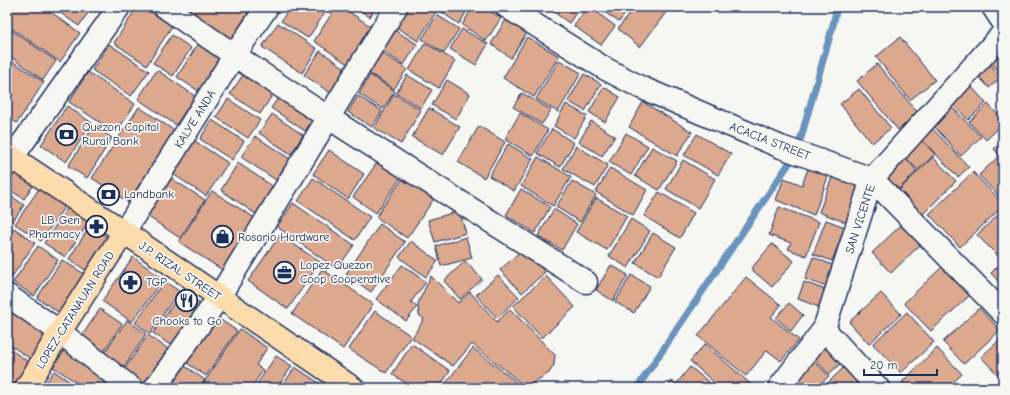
<svg xmlns="http://www.w3.org/2000/svg" width="1010" height="395" viewBox="0 0 1010 395" font-family="'Comic Neue',sans-serif">
  <style>
    .lines { fill: none; stroke-linecap: round; stroke-linejoin: round }
    .stream { stroke: #6a93bd; stroke-width: 7 }
    .building { fill: #dca98f; stroke: #1b2f5e }
    .minor-casing { stroke: #1b2f5e; stroke-width: 25 }
    .major-casing { stroke: #1b2f5e; stroke-width: 25 }
    .minor { stroke: #f6f6f2; stroke-width: 22 }
    .major { stroke: #fcdcac; stroke-width: 22 }
    .labels { text-anchor: middle; stroke-width: 3.5; stroke-linejoin: round; paint-order: stroke }
    .street-label { font-size: 12px; fill: #1b2f5e; stroke: #f6f6f2 }
    .poi-label { font-size: 12px; fill: #1b2f5e; stroke: #f6f6f2; text-anchor: start }
  </style>
  <rect width="100%" height="100%" fill="#f6f6f2"/>
  <filter id="ink" filterUnits="userSpaceOnUse"><feTurbulence type="fractalNoise" baseFrequency=".025" numOctaves="2"/><feDisplacementMap in="SourceGraphic" scale="8" xChannelSelector="R" yChannelSelector="G"/><feConvolveMatrix kernelMatrix="1 2 1 2 8 2 1 2 1" color-interpolation-filters="sRGB"/></filter>
  <g filter="url(#ink)">
    <g class="lines">
      <path class="stream" d="M637 388 790 162 800 141 833 25 837 7"/>
    </g>
    <path class="building" d="M8 7H44L80 33 60 62 7 25Z
      M52 7H92L79 26Z
      M137 7H143L172 26 147 65 114 43Z
      M192 7H240L248 13 230 41 188 13Z
      M290 7H329L308 38 281 21Z
      M336 7H342L376 30 352 67 314 41Z
      M354 7H376L370 17Z
      M404 7H428L436 12 418 41 393 25Z
      M443 7H469L459 24 440 11Z
      M473 7H484L501 18 486 41 462 25Z
      M552 7H580L569 23 551 10Z
      M587 7H590L615 26 601 45 574 26Z
      M597 7H630L619 22Z
      M634 7H670L640 47 618 29Z
      M437 15 459 29 444 53 422 39Z
      M507 18 528 31 511 58 491 44Z
      M278 23 317 49 302 73 262 47Z
      M7 27 56 61 43 80 7 54Z
      M462 29 488 44 476 65 450 49Z
      M394 30 417 44 404 65 381 50Z
      M172 35 191 48 173 76 153 63Z
      M527 37 559 56 534 97 503 78Z
      M900 37 935 80 910 100 876 57Z
      M425 43 455 61 439 88 409 70Z
      M109 44 149 71 131 96 92 70Z
      M198 44 221 60 200 92 177 77Z
      M994 45 1003 56V65L998 70 986 57Z
      M320 51 351 72 335 96 304 75Z
      M382 53 407 69 394 89 369 73Z
      M7 58 44 82 17 123 7 117Z
      M986 59 1001 77 989 88 976 73Z
      M559 60 581 73 558 112 536 99Z
      M877 64 918 113 898 130 857 81Z
      M157 70 195 96 176 125 138 99Z
      M88 72 135 104 116 133 69 102Z
      M245 72 275 91 260 114 230 94Z
      M584 74 601 84 585 111 568 101Z
      M370 75 395 91 383 109 359 94Z
      M407 75 432 90 421 108 396 93Z
      M447 80 470 94 456 119 432 105Z
      M970 85 986 103 968 120 951 102Z
      M604 87 620 97 605 122 589 112Z
      M859 89 891 128 872 143 840 104Z
      M522 93 551 110 542 124 513 107Z
      M281 94 314 117 305 131 271 108Z
      M394 94 421 110 401 144 374 128Z
      M358 96 382 111 372 127 348 112Z
      M228 99 260 120 248 138 216 117Z
      M643 102 692 132 677 156 629 127Z
      M566 104 587 116 574 138 554 126Z
      M988 104 1003 120V124L986 140 969 122Z
      M67 106 92 123 66 162 41 145Z
      M951 106 981 137 961 156 932 124Z
      M139 107 175 131 128 202 92 178Z
      M429 108 460 127 443 155 412 137Z
      M520 113 548 130 533 156 505 139Z
      M272 114 303 135 291 154 259 133Z
      M212 120 244 141 232 160 200 139Z
      M591 121 615 136 602 156 579 142Z
      M929 125 969 167 958 177 918 136Z
      M94 126 112 138 87 178 68 166Z
      M479 126 505 142 484 178 458 162Z
      M552 129 574 143 560 167 537 153Z
      M626 133 648 146 631 175 609 162Z
      M697 134 731 154 718 175 684 155Z
      M255 136 290 159 276 180 241 157Z
      M189 137 228 163 206 196 167 170Z
      M918 137 935 154 918 170 902 154Z
      M1003 140V159L994 149Z
      M508 144 533 159 514 191 489 176Z
      M576 146 608 165 595 187 563 169Z
      M652 147 677 161 659 190 635 176Z
      M329 150 364 174 348 199 313 174Z
      M383 154 406 170 376 213 353 197Z
      M902 155 917 171 897 191 883 177Z
      M538 157 571 177 553 206 521 186Z
      M933 157 956 181 921 216 897 192Z
      M998 157 1003 163V201L979 175Z
      M683 160 715 179 698 208 666 189Z
      M238 163 278 190 260 217 221 190Z
      M12 164 36 181 24 199 7 188V171Z
      M809 166 829 174 814 215 776 200 784 178 802 185Z
      M610 168 647 190 633 215 596 192Z
      M973 172 1003 204V206L960 247 929 214Z
      M405 175 436 196 407 238 376 217Z
      M833 175 861 186 847 223 819 212Z
      M169 177 205 200 180 238 144 214Z
      M313 178 370 217 355 240 298 201Z
      M572 181 596 195 580 222 556 207Z
      M41 186 67 203 41 241 15 224Z
      M521 189 550 207 535 233 506 215Z
      M212 191 258 220 224 271 179 242Z
      M659 192 694 213 680 238 644 216Z
      M7 193 24 205 7 230Z
      M596 198 627 216 607 250 576 232Z
      M293 203 354 245 337 269 277 227Z
      M68 207 89 222 65 257 44 243Z
      M779 207 819 222 806 256 788 249 791 243 769 235Z
      M554 209 577 224 562 250 538 236Z
      M1003 210V256L1000 258 977 235Z
      M459 211 466 233 435 242 428 220Z
      M631 219 650 231 628 268 609 256Z
      M826 220 845 227 832 261 813 254Z
      M903 223 922 243 891 273 872 253Z
      M380 224 405 242 371 292 346 274Z
      M90 226 108 238 87 271 69 259Z
      M14 228 35 243 9 281 7 279V239Z
      M653 233 676 247 658 277 635 263Z
      M280 235 320 262 288 309 248 281Z
      M466 237 472 258 441 266 436 246Z
      M411 241 438 261 426 277 399 257Z
      M772 244 794 261 772 287 751 269Z
      M38 246 58 260 34 296 13 282Z
      M524 248 545 272 522 293 500 270Z
      M133 257 163 279 132 322 102 301Z
      M813 257 837 267 829 288 805 279Z
      M62 260 86 275 60 313 37 298Z
      M465 261 482 279 460 299 444 281Z
      M1003 261V287L991 273Z
      M402 265 426 282 411 302 417 307 406 321 376 299Z
      M611 265 628 275 613 301 596 290Z
      M943 266 970 295 931 331 904 303Z
      M322 269 373 304 343 349 292 314Z
      M498 275 519 297 497 318 476 295Z
      M631 275 650 286 634 313 615 302Z
      M431 276 458 303 470 292 497 322 510 309 555 355 554 365 549 373 526 387 472 344 453 366 412 338 424 319 419 315 418 303Z
      M546 276 575 307 542 338 513 306Z
      M746 277 781 305 771 317 799 340 781 361 767 350 746 376 698 336Z
      M164 281 179 291 150 334 135 323Z
      M804 282 831 292 824 309 798 299Z
      M182 291 205 307 176 349 153 333Z
      M881 293 901 314 869 344 849 322Z
      M789 303 803 315 791 331 776 318Z
      M979 308 1000 330 964 364 943 342Z
      M100 309 122 324 101 355 79 340Z
      M375 311 411 336 386 373 349 349Z
      M12 312 46 336 31 359 7 343V319Z
      M907 312 934 342 901 373 873 344Z
      M215 316 237 331 206 376 184 361Z
      M127 320 146 334 124 367 104 353Z
      M240 329 267 348 256 365 263 370 251 388H230L226 386 225 388H200Z
      M148 335 174 353 147 388 123 371Z
      M1003 337V378L1002 379 981 357Z
      M412 344 450 371 439 388H413L392 374Z
      M705 344 755 388H720L690 361Z
      M826 344 843 361 829 374 813 357Z
      M7 347 30 363 13 388H7Z
      M473 348 524 388H442Z
      M937 348 962 374 947 388H908L902 382Z
      M65 350 109 381 105 388H85L53 367Z
      M276 356 292 366 277 388H254Z
      M812 359 829 376 816 388H808L795 375Z
      M185 366 205 380 199 388H169Z
      M845 366 865 386 863 388H823Z
      M295 367 322 385 320 388H281Z
      M690 367 716 388H683L677 383Z
      M54 371 79 388H42Z
      M672 381 681 388H667Z"/>
    <g class="lines">
      <defs>
        <path id="minor" d="M165 7C302 104 445 192 586 282
          M507 7 604 68 640 87 781 147 872 179 1003 313
          M993 7 1003 22
          M7 165 119 7
          M124 232 234 56 267 7
          M7 295 60 332 131 388
          M824 329 878 388
          M155 388 219 297 396 7
          M779 388 824 329 872 179 1003 33"/>
        <path id="major" d="M7 154 124 232 353 388
          M26 388 60 332 124 232"/>
      </defs>
      <use href="#minor" class="minor-casing"/>
      <use href="#major" class="major-casing"/>
      <use href="#minor" class="minor"/>
      <use href="#major" class="major"/>
    </g>
  </g>
  <defs>
    <symbol id="bank-ring" viewBox="-11 -11 22 22"><circle r="9.5" fill="#f6f6f2" stroke="#1b2f5e" stroke-width="1.5"/><path d="M-6-4H6V4H-6ZM0-2.3a2.3 2.3 0 1 0 0 4.6a2.3 2.3 0 1 0 0-4.6Z" fill="#1b2f5e"/></symbol>
    <symbol id="pharmacy-ring" viewBox="-11 -11 22 22"><circle r="9.5" fill="#f6f6f2" stroke="#1b2f5e" stroke-width="1.5"/><path d="M-2-6h4v4h4v4h-4v4h-4v-4h-4v-4h4Z" fill="#1b2f5e"/></symbol>
    <symbol id="shop-ring" viewBox="-11 -11 22 22"><circle r="9.5" fill="#f6f6f2" stroke="#1b2f5e" stroke-width="1.5"/><path d="M-5-2.5h2.3a2.7 3.5 0 0 1 5.4 0H5L5.5 6h-11ZM-1.5-2.5h3a1.5 2.3 0 0 0-3 0Z" fill="#1b2f5e"/></symbol>
    <symbol id="office-ring" viewBox="-11 -11 22 22"><circle r="9.5" fill="#f6f6f2" stroke="#1b2f5e" stroke-width="1.5"/><path d="M-6-3h4V-5.5h4V-3h4V5H-6ZM-1-4.5V-3h2v-1.5ZM-6 0V1H6V0Z" fill="#1b2f5e"/></symbol>
    <symbol id="restaurant-ring" viewBox="-11 -11 22 22"><circle r="9.5" fill="#f6f6f2" stroke="#1b2f5e" stroke-width="1.5"/><path d="M-5-6h1v4h1v-4h1v4h1v-4h1v5L-1.5 .5V6h-2V.5L-5-1ZM5-6V6H3V1.5H1.5Q1.5-4 5-6Z" fill="#1b2f5e"/></symbol>
  </defs>
  <g fill-rule="evenodd">
    <use href="#bank-ring" x="54" y="122" width="25" height="25"/>
    <use href="#bank-ring" x="96" y="182" width="25" height="25"/>
    <use href="#pharmacy-ring" x="84" y="214" width="25" height="25"/>
    <use href="#shop-ring" x="210" y="224" width="25" height="25"/>
    <use href="#office-ring" x="272" y="260" width="25" height="25"/>
    <use href="#pharmacy-ring" x="118" y="270" width="25" height="25"/>
    <use href="#restaurant-ring" x="174" y="288" width="25" height="25"/>
  </g>
  <g class="labels">
    <g class="street-label">
      <text transform="translate(195 119) rotate(-58)" y="4">KALYE ANDA</text>
      <text transform="translate(770 141) rotate(21)" y="4">ACACIA STREET</text>
      <text transform="translate(860 219) rotate(-72)" y="4">SAN VICENTE</text>
      <text transform="translate(180 271) rotate(34)" y="4">J.P. RIZAL STREET</text>
      <text transform="translate(75 310) rotate(-58)" y="4">LOPEZ-CATANAUAN ROAD</text>
    </g>
    <g class="poi-label">
      <text x="82" y="131">Quezon Capital<tspan x="82" dy="14">Rural Bank</tspan></text>
      <text x="124" y="198">Landbank</text>
      <text x="80" y="224" text-anchor="end">LB Gen<tspan x="80" dy="14">Pharmacy</tspan></text>
      <text x="238" y="241">Rosario Hardware</text>
      <text x="300" y="269">Lopez Quezon<tspan x="300" dy="14">Coop Cooperative</tspan></text>
      <text x="146" y="286">TGP</text>
      <text x="187" y="325" text-anchor="middle">Chooks to Go</text>
    </g>
  </g>
  <rect width="1010" height="395" fill="none" stroke="#f6f6f2" stroke-width="24"/>
  <rect x="12" y="12" width="986" height="371" fill="none" stroke="#1b2f5e" stroke-width="1.5" filter="url(#ink)"/>
  <path d="M864 369v6h73v-6" fill="none" stroke="#1b2f5e" stroke-width="2"/>
  <text x="870" y="369" font-size="12" fill="#1b2f5e" stroke="#f6f6f2" stroke-width="3" paint-order="stroke">20 m</text>
</svg>
